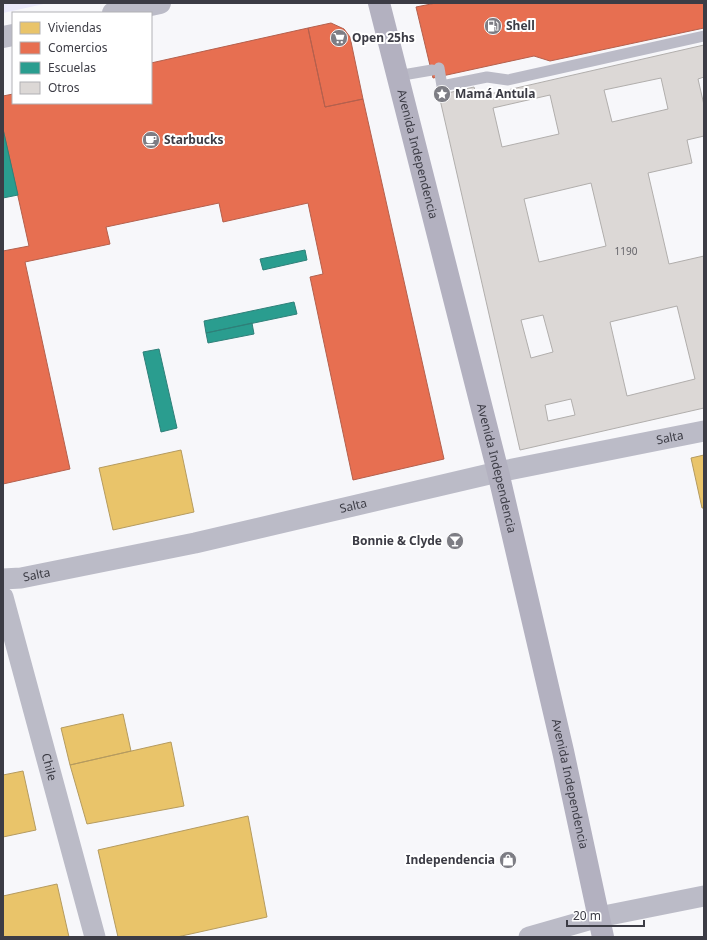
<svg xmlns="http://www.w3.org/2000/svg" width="707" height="940" viewBox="0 0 707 940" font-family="'Noto Sans',sans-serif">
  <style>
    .green { fill: #eae9fb }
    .homes { fill: #e9c46a; stroke: #b59b5f }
    .shops { fill: #e76f51; stroke: #b4604d }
    .schools { fill: #2a9d8f; stroke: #2f8079 }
    .building { fill: #dcd8d6; stroke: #b1aeac; fill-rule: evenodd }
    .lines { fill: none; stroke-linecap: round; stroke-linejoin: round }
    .service { stroke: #bbbbc7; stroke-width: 11 }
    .minor { stroke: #bbbbc7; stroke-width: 21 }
    .tertiary { stroke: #bbbbc7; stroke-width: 22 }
    .primary { stroke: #b3b1c0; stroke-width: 22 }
    .labels { text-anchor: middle; stroke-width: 4; stroke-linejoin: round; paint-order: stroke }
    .number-label { font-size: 10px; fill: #646369 }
    .poi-label { font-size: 12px; font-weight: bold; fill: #3c3c45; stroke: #fff; text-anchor: start }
    .street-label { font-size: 12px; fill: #3c3c45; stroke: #fff }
  </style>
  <rect width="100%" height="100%" fill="#f7f7fa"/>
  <path class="green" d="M3 3H48L3 13Z"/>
  <path class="homes" d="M181 450 194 512 113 530 99 468Z
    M704 455V508H702L691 458Z
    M123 714 131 751 70 765 61 728Z
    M171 742 184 806 87 824 70 765Z
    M23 771 36 830 3 837V775Z
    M248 816 267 917 177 937H118L98 850Z
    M57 884 69 937H3V896Z"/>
  <path class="shops" d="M436 3H704V28L550 61 534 56 433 78 416 7Z
    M331 23 344 29 350 37 363 99 325 107 308 28Z
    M308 28 325 107 363 99 444 459 353 480 310 277 323 274 308 203 223 222 219 203 106 227 110 244 25 262 70 469 3 484V251L29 246 3 129V96L13 94V103H151V63Z"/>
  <path class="schools" d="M3 129 18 195 3 198Z
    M305 250 307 260 263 270 260 259Z
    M294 302 297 314 206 333 204 321Z
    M252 323 254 334 208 343 206 333Z
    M159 349 177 428 161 432 143 352Z"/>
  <path class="building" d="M704 45V77L698 79 704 105V136L687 140 692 163 648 173 669 264 704 256V408L520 450 439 95 474 87 477 97ZM661 78 668 109 612 122 604 90ZM550 95 559 134 502 147 493 108ZM591 183 606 246 539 262 524 199ZM677 306 695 379 627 396 610 322ZM543 315 553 352 531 358 521 320ZM571 399 575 415 548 421 545 405Z"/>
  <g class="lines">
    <path class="service" d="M439 68 442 86 487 77 508 80 704 36
      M397 76 432 70"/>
    <g class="minor">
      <path id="s1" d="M3 579 21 578 195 543 498 472 704 431"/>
      <path id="s2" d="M3 597 95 937"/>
      <path d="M529 937 599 917 704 896"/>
    </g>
    <path class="tertiary" d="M113 13 160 3
      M3 37 13 35"/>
    <path class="primary" id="s3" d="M379 3 498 472 563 751 603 937"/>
  </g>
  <defs>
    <symbol id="fuel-disc" viewBox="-11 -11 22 22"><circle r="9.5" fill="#7d7d84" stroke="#fff"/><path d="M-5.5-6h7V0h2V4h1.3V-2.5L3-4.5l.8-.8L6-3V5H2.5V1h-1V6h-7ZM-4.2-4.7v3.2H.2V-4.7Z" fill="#fff"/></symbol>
    <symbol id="supermarket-disc" viewBox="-11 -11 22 22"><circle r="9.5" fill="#7d7d84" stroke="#fff"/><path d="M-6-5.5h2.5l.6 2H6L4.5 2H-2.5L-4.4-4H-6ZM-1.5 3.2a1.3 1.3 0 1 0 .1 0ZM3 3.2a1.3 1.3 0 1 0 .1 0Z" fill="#fff"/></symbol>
    <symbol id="sight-disc" viewBox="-11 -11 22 22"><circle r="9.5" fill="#7d7d84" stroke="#fff"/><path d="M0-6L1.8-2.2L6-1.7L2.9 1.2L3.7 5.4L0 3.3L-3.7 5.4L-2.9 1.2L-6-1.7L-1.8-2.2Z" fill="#fff"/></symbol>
    <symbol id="cafe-disc" viewBox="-11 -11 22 22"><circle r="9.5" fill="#7d7d84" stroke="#fff"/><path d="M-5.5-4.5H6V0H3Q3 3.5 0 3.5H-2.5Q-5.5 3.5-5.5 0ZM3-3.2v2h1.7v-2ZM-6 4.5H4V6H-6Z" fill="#fff"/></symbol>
    <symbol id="bar-disc" viewBox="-11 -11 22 22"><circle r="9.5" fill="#7d7d84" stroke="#fff"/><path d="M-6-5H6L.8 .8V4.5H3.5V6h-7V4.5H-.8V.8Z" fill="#fff"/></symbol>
    <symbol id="shop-disc" viewBox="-11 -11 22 22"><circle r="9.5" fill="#7d7d84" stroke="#fff"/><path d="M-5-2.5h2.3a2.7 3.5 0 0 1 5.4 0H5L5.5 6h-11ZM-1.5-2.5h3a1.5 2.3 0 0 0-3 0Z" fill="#fff"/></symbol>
  </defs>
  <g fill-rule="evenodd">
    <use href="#fuel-disc" x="483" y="16" width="20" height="20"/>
    <use href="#supermarket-disc" x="329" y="28" width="20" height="20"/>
    <use href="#sight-disc" x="432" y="84" width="20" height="20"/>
    <use href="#cafe-disc" x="141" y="130" width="20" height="20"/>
    <use href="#bar-disc" x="445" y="531" width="20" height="20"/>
    <use href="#shop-disc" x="498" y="850" width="20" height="20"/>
  </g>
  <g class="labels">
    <g class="number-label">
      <text x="626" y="255">1190</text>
    </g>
    <g class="poi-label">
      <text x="506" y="30">Shell</text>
      <text x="352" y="42">Open 25hs</text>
      <text x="455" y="98">Mamá Antula</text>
      <text x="164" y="144">Starbucks</text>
      <text x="442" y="545" text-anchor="end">Bonnie &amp; Clyde</text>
      <text x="495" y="864" text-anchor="end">Independencia</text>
    </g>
    <g class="street-label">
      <text dy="4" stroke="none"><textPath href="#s3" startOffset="156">Avenida Independencia</textPath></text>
      <text dy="4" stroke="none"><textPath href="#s1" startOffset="682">Salta</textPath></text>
      <text dy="4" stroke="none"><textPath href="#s3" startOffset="480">Avenida Independencia</textPath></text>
      <text dy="4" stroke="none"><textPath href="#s1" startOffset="358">Salta</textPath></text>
      <text dy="4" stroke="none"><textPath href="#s1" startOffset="34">Salta</textPath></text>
      <text dy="4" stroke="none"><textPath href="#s2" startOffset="176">Chile</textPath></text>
      <text dy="4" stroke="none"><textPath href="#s3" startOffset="804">Avenida Independencia</textPath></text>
    </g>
  </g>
  <rect width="707" height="940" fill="none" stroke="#3c3c45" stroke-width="8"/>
  <rect x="12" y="12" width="140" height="92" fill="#ffffff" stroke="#b1b1b5"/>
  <rect x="20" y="22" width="20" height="12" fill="#e9c46a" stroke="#b1b1b5"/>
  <text x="48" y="32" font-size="12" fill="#3c3c45">Viviendas</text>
  <rect x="20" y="42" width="20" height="12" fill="#e76f51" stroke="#b1b1b5"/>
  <text x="48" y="52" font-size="12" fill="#3c3c45">Comercios</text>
  <rect x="20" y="62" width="20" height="12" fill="#2a9d8f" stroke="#b1b1b5"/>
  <text x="48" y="72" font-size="12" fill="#3c3c45">Escuelas</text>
  <rect x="20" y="82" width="20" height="12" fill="#dcd8d6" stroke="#b1b1b5"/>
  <text x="48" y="92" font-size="12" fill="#3c3c45">Otros</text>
  <path d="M567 920v6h77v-6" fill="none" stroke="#3c3c45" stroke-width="2"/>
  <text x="573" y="920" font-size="12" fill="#3c3c45" stroke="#ffffff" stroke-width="3" paint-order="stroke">20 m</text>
</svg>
